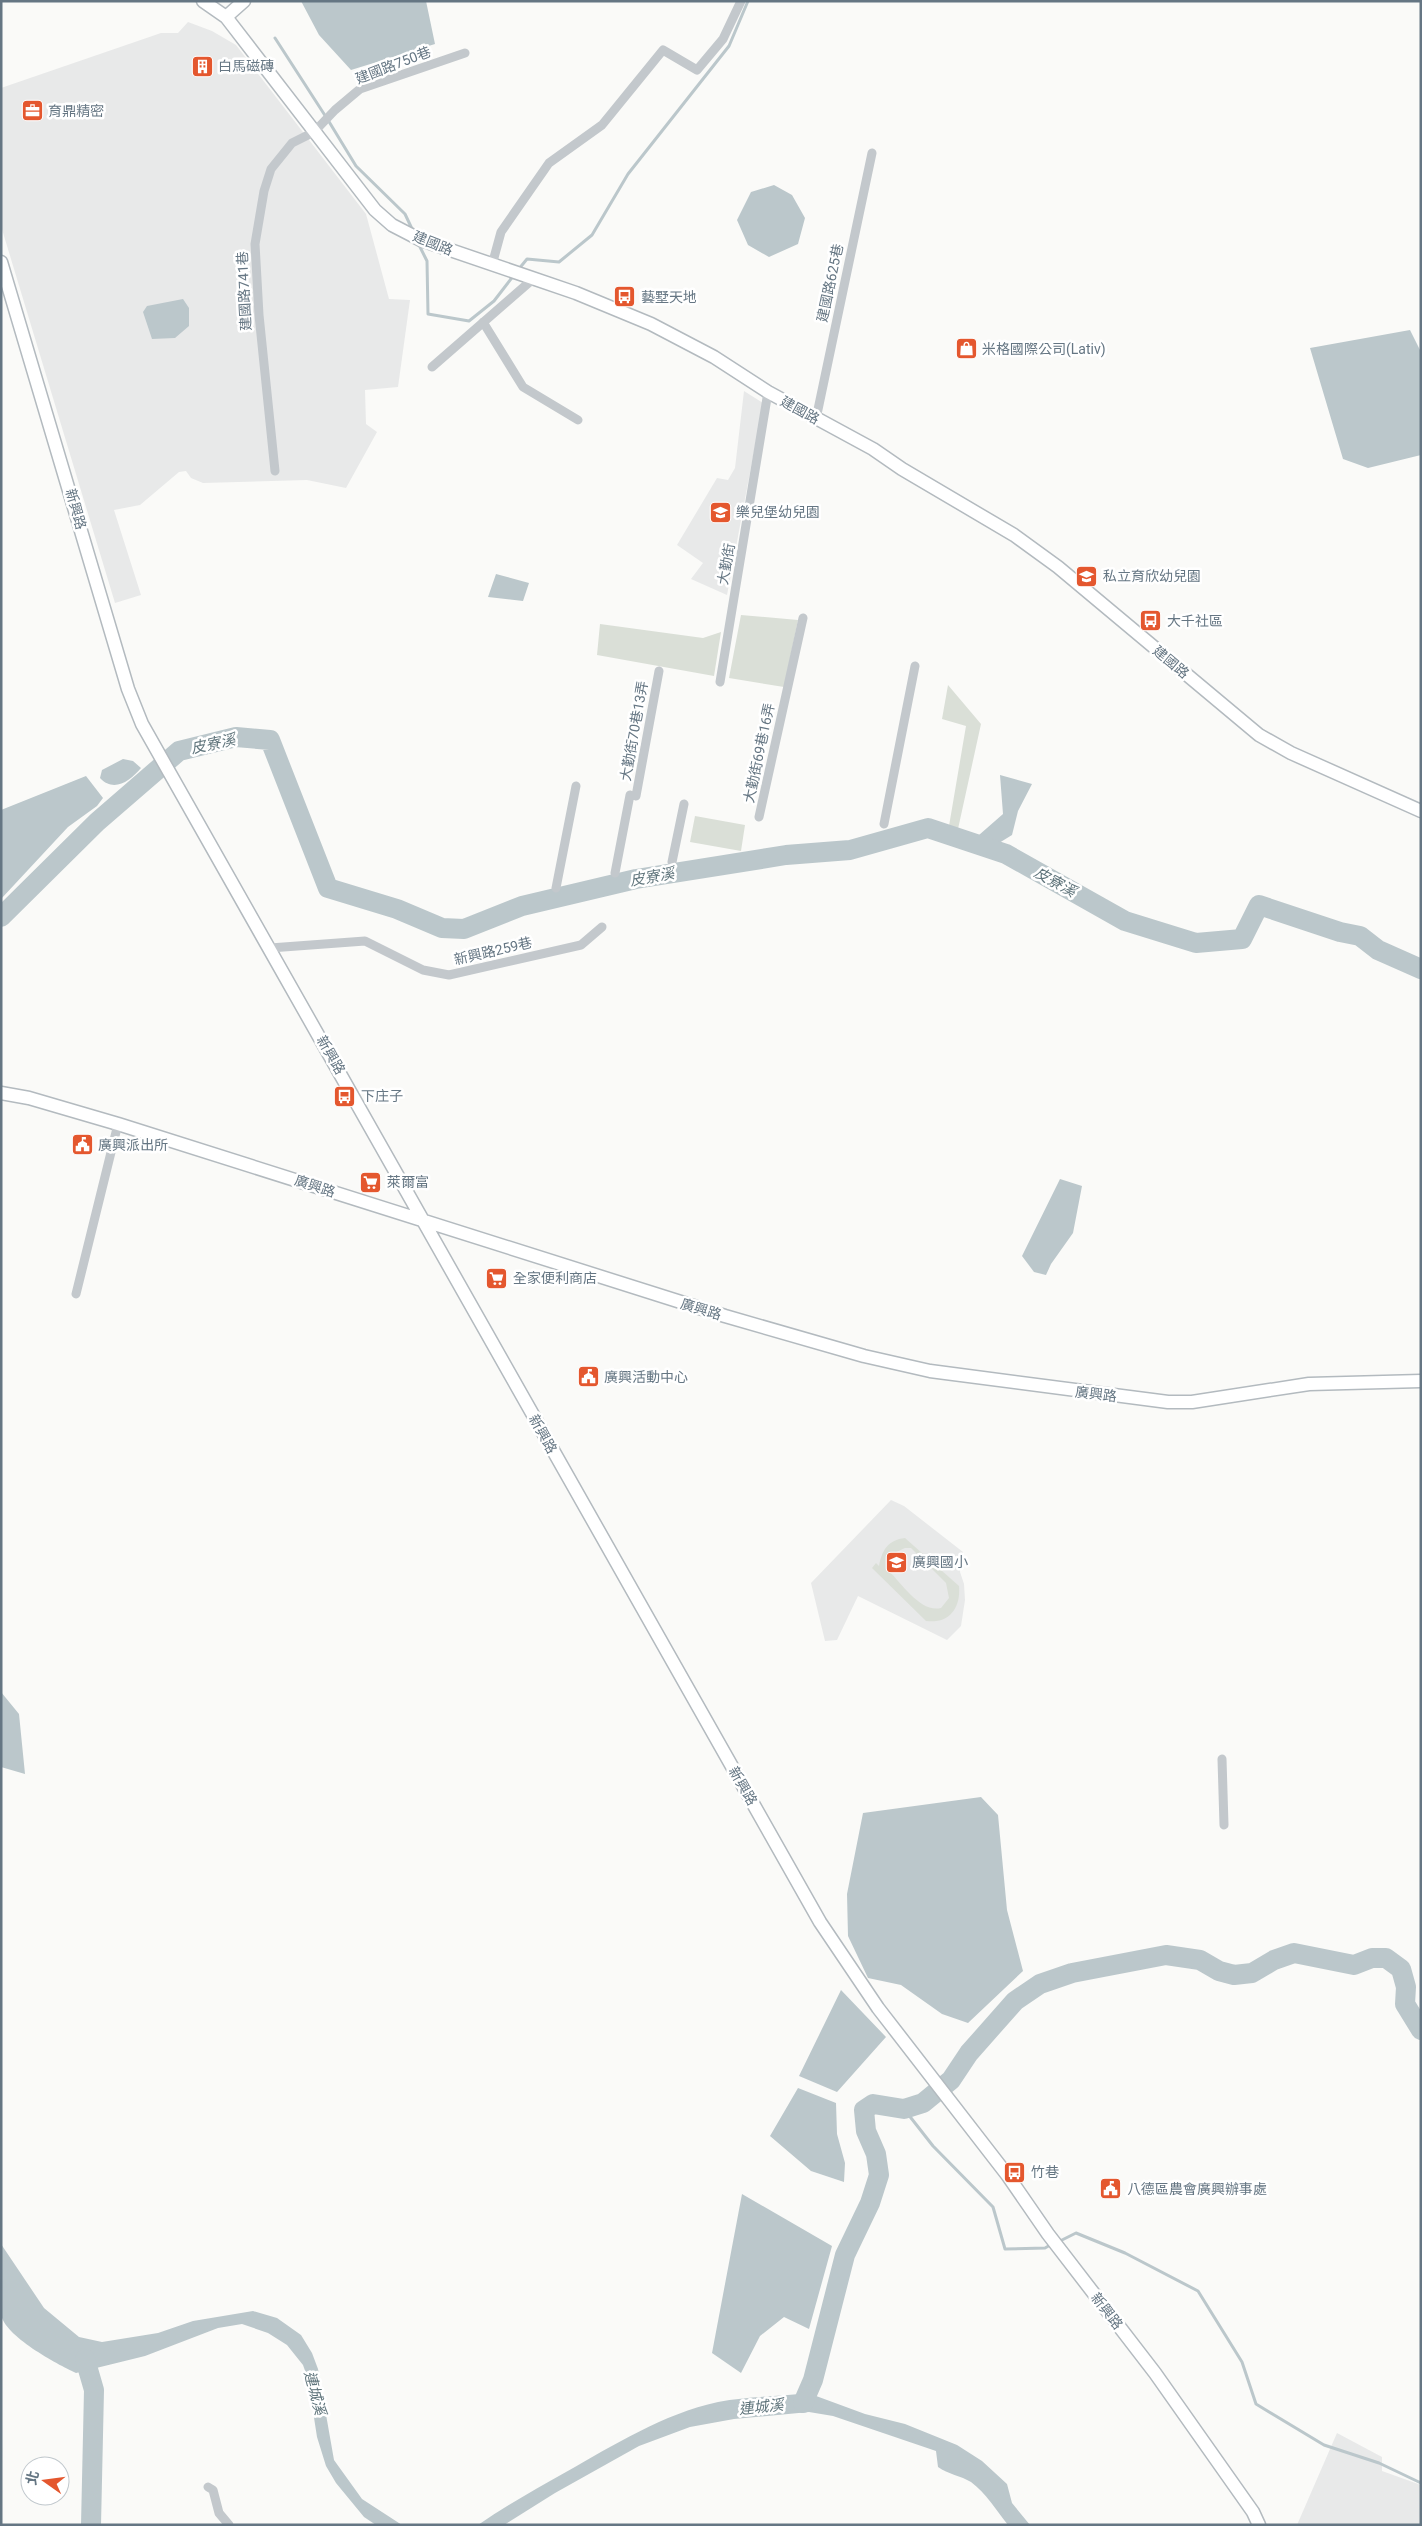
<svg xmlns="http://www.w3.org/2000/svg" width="1422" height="2526" viewBox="0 0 1422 2526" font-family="Roboto,'Noto Sans TC',sans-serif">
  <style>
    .built { fill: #e8e9e9 }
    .green { fill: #dadfd7; fill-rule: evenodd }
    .water { fill: #bbc7cb }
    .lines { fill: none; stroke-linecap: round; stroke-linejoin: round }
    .stream { stroke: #bbc7cb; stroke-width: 3 }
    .river { stroke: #bbc7cb; stroke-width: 20 }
    .secondary-casing { stroke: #b3babf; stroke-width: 15 }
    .street { stroke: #c3c8cc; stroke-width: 9 }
    .secondary { stroke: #fff; stroke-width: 12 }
    .labels { text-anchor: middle; stroke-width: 5; stroke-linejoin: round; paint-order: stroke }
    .street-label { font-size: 14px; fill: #657683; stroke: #fff }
    .poi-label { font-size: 14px; fill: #657683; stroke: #fff; text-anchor: start }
    .water-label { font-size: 15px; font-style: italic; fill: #60757c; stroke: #fff }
  </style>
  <rect width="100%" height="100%" fill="#fafaf8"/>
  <path class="built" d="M188 22 212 31 236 45 366 214 389 299 410 300 398 387 365 390 366 424 377 432 346 488 307 480 203 483 191 478 186 471 179 472 140 505 114 510 141 595 115 603 1 226V88L161 33H178Z
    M744 391 763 403 727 595 691 579 703 563 677 545 717 478 728 480 735 468Z
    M891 1500 904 1506 963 1552 960 1572 964 1584 965 1600 961 1626 947 1640 858 1596 837 1640 825 1641 811 1583Z
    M1337 2433 1382 2457V2471L1421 2485V2525H1297Z"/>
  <path class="green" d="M741 615 798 620 784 687 729 678Z
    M600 624 703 638 721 632 714 676 597 655Z
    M948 685 981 724 958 829 949 826 966 726 942 719Z
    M695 816 745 825 741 851 690 842Z
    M905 1538 959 1586C961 1608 949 1624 926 1621L872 1568 876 1563 879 1566C882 1550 888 1540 905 1538ZM905 1548H911L946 1583 949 1598 941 1608C921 1613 902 1584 889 1571L892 1554Z"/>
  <path class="water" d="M301 1H426L435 44 351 70 319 35Z
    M774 185 792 195 805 218 798 244 769 257 748 245 737 220 751 192Z
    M183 299 189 308V326L175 338 152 339 143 312 147 306Z
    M1410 330 1421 352V455L1368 468 1343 459 1310 348Z
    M496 574 529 583 523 601 488 597Z
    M123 759 133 761 141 768C130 781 114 793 100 778L102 770Z
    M1000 775 1032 784 1018 811 1012 835 999 843 979 835 1003 814Z
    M86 776 103 798 97 806 68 827 1 899V810Z
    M1060 1179 1082 1186 1073 1233 1051 1264 1046 1275 1034 1272 1022 1256Z
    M1 1692 19 1714 25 1774 1 1767Z
    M981 1797 998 1815 1007 1910 1023 1971 968 2023 942 2014 901 1985 868 1978 848 1936 847 1894 863 1813Z
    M841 1990 886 2037 837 2092 799 2076Z
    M798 2088 836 2103 837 2134 845 2163 844 2182 811 2171 770 2136Z
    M742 2194 832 2246 809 2329 784 2317 760 2336 741 2373 712 2353Z
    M1 2244 44 2308 79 2337 102 2342 158 2333 193 2321 253 2311 277 2318 301 2335 312 2353 318 2369 334 2460 362 2499 402 2525H376L364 2517 336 2483 326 2466 317 2437 308 2379 303 2365 287 2345 268 2333 242 2324 218 2328 145 2356 76 2373C57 2364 4 2336 1 2314 0 2292 1 2267 1 2244Z
    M808 2393 865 2414 905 2424 957 2445 982 2461 1007 2484 1012 2503 1030 2525H1008C996 2510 986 2493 971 2482 961 2476 948 2474 938 2467L936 2451 833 2416 809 2412 734 2419 690 2427 639 2446 555 2493 504 2525H478C507 2505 536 2489 566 2472 614 2445 663 2414 718 2402 748 2396 778 2397 808 2393Z"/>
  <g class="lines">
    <path class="stream" d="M275 38 326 117
      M328 120 356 166 405 214 413 231
      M418 243 427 261 428 314 469 321 494 301 514 275
      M518 270 527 259 559 262 592 235 628 174 729 46 748 1
      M904 2109 933 2146 993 2207 1005 2249 1045 2248 1052 2244
      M1058 2242 1076 2233 1125 2253 1198 2291 1242 2362 1256 2404 1324 2445 1379 2463 1421 2483"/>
    <path class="river" d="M1 917 97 822 179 751 236 737 270 740 328 888 397 909 442 928 464 929 522 906 636 879 786 855 850 850 928 828 1006 854 1125 921 1196 943 1242 939 1259 905 1340 932 1360 936 1378 950 1421 969
      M85 2359 94 2390 91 2525
      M803 2403 813 2380 845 2255 870 2203 879 2175 876 2154 866 2131 864 2110 873 2104 904 2109 923 2103 951 2080 969 2053 1015 2001 1040 1984 1072 1973 1166 1955 1200 1960 1219 1971 1234 1975 1252 1973 1274 1960 1294 1953 1354 1965 1372 1958H1386L1401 1969 1406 1987 1405 2004 1421 2030"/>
    <defs>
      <path id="secondary" d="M203 1 226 17 375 210 392 225 421 240 576 293 651 324 714 357 768 392 873 449 902 469 1014 535 1058 567 1259 735 1291 753 1421 811
        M226 17 244 1
        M1 262 128 689 142 724 820 1922 878 2008 1008 2176 1048 2234 1155 2373 1253 2512 1259 2525
        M1 1093 29 1098 118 1124 725 1316 864 1356 930 1371 1168 1402H1192L1309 1384 1421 1381"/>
    </defs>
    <use href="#secondary" class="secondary-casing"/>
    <path class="street" d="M492 265 501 232 549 163 602 125 663 50 697 70 723 39 741 1
      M483 322 523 387 578 420
      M432 367 533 279
      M816 419 872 153
      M275 471 259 315 255 244 264 191 271 169 292 143 314 132 335 110 360 89 465 53
      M720 682 768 392
      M636 796 659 671
      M759 817 803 618
      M884 824 915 666
      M672 862 684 804
      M615 873 630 795
      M556 888 576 786
      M270 948 365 941 423 970 449 975 581 945 602 927
      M76 1294 118 1124
      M1222 1759 1224 1825
      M208 2487 213 2490 219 2513 229 2525"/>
    <use href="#secondary" class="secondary"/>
  </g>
  <defs>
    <symbol id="building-square" viewBox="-11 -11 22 22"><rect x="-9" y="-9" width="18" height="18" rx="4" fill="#e4572e" stroke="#fff"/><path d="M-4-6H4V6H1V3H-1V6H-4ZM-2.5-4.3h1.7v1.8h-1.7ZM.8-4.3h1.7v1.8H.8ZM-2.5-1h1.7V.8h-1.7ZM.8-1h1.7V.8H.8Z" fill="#fff"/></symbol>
    <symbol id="office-square" viewBox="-11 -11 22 22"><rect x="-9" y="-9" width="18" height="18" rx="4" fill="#e4572e" stroke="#fff"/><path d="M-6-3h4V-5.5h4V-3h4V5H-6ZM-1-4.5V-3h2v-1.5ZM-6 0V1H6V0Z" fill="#fff"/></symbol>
    <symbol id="bus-square" viewBox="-11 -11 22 22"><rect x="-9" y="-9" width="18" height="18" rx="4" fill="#e4572e" stroke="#fff"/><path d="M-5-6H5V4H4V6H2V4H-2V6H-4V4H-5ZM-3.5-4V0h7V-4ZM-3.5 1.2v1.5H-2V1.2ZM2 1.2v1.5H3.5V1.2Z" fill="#fff"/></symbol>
    <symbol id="shop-square" viewBox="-11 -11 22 22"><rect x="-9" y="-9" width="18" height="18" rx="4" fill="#e4572e" stroke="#fff"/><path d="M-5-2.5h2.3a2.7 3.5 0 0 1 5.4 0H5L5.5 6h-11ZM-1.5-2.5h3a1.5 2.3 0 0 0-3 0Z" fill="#fff"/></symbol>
    <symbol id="school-square" viewBox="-11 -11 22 22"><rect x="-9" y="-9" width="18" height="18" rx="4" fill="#e4572e" stroke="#fff"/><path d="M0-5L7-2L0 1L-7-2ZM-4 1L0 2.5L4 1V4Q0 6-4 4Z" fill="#fff"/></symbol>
    <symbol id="civic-square" viewBox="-11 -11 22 22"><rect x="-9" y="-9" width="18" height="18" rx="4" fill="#e4572e" stroke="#fff"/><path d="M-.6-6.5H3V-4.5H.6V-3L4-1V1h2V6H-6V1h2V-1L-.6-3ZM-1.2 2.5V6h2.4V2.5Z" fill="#fff"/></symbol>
    <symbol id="supermarket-square" viewBox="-11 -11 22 22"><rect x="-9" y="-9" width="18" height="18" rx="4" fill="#e4572e" stroke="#fff"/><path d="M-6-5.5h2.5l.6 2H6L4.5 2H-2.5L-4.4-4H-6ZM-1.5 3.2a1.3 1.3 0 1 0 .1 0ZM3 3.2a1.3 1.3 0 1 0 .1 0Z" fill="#fff"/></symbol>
  </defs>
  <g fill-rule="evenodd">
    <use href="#building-square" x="190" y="54" width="25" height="25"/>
    <use href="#office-square" x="20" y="98" width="25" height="25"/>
    <use href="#bus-square" x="612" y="284" width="25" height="25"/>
    <use href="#shop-square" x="954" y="336" width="25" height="25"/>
    <use href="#school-square" x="708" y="500" width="25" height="25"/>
    <use href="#school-square" x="1074" y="564" width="25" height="25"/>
    <use href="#bus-square" x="1138" y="608" width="25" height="25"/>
    <use href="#bus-square" x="332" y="1084" width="25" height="25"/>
    <use href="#civic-square" x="70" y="1132" width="25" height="25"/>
    <use href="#supermarket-square" x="358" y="1170" width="25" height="25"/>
    <use href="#supermarket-square" x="484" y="1266" width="25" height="25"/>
    <use href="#civic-square" x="576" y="1364" width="25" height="25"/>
    <use href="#school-square" x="884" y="1550" width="25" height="25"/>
    <use href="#bus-square" x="1002" y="2160" width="25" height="25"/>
    <use href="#civic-square" x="1098" y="2176" width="25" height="25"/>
  </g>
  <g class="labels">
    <g class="street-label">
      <text transform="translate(393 65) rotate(-21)" y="5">建國路750巷</text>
      <text transform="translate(433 243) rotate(22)" y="5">建國路</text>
      <text transform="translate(830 283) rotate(-78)" y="5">建國路625巷</text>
      <text transform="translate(244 291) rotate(-93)" y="5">建國路741巷</text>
      <text transform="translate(800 410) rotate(29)" y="5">建國路</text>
      <text transform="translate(76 509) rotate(74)" y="5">新興路</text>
      <text transform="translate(726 564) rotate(-80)" y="5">大勤街</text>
      <text transform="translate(1171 662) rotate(40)" y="5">建國路</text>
      <text transform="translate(634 731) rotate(-80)" y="5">大勤街70巷13弄</text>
      <text transform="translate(759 753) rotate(-78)" y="5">大勤街69巷16弄</text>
      <text transform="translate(493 951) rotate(-13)" y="5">新興路259巷</text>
      <text transform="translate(331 1055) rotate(60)" y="5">新興路</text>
      <text transform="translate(315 1186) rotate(18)" y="5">廣興路</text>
      <text transform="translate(701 1309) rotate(17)" y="5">廣興路</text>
      <text transform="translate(1096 1394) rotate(7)" y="5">廣興路</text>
      <text transform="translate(543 1434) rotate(61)" y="5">新興路</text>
      <text transform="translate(743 1786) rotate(60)" y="5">新興路</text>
      <text transform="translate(1107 2311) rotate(52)" y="5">新興路</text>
    </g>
    <g class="poi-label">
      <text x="218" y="71">白馬磁磚</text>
      <text x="48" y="116">育鼎精密</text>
      <text x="641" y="302">藝墅天地</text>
      <text x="982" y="354">米格國際公司(Lativ)</text>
      <text x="736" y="517">樂兒堡幼兒園</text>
      <text x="1103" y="581">私立育欣幼兒園</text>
      <text x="1167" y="626">大千社區</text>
      <text x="361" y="1101">下庄子</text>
      <text x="98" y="1150">廣興派出所</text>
      <text x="387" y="1187">萊爾富</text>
      <text x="513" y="1283">全家便利商店</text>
      <text x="604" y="1382">廣興活動中心</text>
      <text x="912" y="1567">廣興國小</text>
      <text x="1031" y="2177">竹巷</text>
      <text x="1127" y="2194">八德區農會廣興辦事處</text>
    </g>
    <g class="water-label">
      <text transform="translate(213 744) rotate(-12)" y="5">皮寮溪</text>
      <text transform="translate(652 877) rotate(-10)" y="5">皮寮溪</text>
      <text transform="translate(1055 882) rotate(29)" y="5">皮寮溪</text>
      <text transform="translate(315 2393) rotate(75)" y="5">連城溪</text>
      <text transform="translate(761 2407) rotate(-6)" y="5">連城溪</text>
    </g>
  </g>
  <rect width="1422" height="2526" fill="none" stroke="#657683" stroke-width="5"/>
  <g transform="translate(45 2481) rotate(284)"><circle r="24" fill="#ffffff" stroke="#c1c8cd"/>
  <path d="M0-4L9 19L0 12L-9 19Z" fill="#e4572e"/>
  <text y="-8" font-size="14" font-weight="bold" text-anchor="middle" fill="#657683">北</text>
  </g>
</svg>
